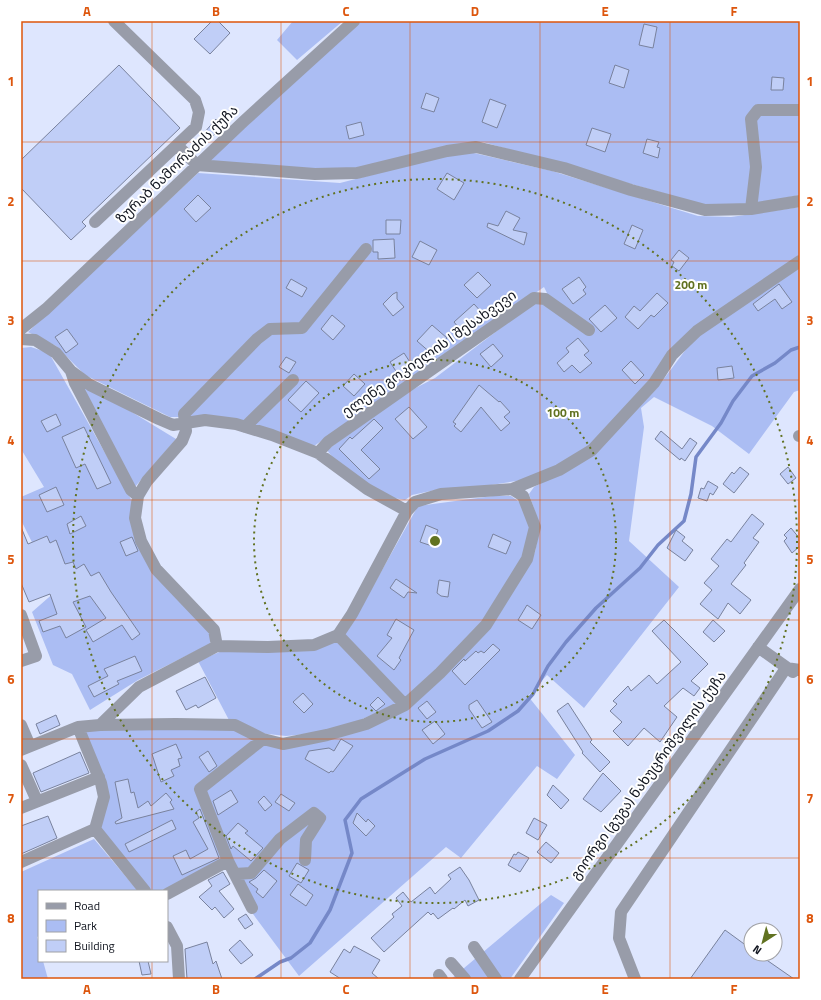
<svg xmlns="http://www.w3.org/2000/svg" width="821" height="1000" viewBox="0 0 821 1000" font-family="'Titillium Web','Noto Sans Georgian',sans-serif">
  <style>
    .green { fill: #abbdf3 }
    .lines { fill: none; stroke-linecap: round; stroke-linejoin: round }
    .stream { stroke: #7588c8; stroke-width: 3.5 }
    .building { fill: #c0cef7; stroke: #79829d }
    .minor { stroke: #989ca9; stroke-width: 12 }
    .grid { fill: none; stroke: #dd560d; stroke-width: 1; stroke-opacity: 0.55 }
    .ring { fill: none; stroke: #617221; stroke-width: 2; stroke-dasharray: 2 4 }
    .labels { text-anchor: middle; stroke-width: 4; stroke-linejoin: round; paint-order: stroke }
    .street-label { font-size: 14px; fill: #11151f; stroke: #fff }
    .centre { fill: #617221; stroke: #fff; stroke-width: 2 }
    .ring-label { font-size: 12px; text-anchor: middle; font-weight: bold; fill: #617221; stroke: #fff; stroke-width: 4; stroke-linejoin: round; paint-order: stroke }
    .neatline { fill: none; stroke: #dd560d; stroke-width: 1.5 }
    .grid-label { font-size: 13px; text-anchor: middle; font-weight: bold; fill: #dd560d }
  </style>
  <rect width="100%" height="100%" fill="#dee6fe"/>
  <path class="green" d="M293 21H343L297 60 277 40Z
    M361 21H800V195L752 204 705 205 483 142 452 145 352 169 310 170 206 163Z
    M465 151 552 171 698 216 731 217 800 207V256L692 328 647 386 588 449 557 466 522 480 485 486 440 489 412 495 405 500C400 499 393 498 387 496 369 488 337 466 327 450L402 395 435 378 547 293 544 287 314 446 181 417H170L85 375 56 346 28 332 198 173 340 183Z
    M800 265V390L794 392 749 454 712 426 654 397 641 408 644 427 629 541 679 587 584 708 547 675 528 696 575 755 557 779 537 766 461 858 446 847 299 976 250 910 203 790 261 745 406 710 521 579 535 552 540 526 529 494 534 487 595 453 657 388 696 336Z
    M31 347 49 353 132 501 139 543 211 632 210 644 138 680 90 710 72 674 53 665 32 612 56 591 21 520V497L44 487 21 449V348Z
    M80 386 112 400 176 439 134 488Z
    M493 496H511L521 503 531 528 524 558 479 626 436 671 405 698 343 636 350 627 418 506Z
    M336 640 397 703 337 731 286 736 259 733 230 722 198 661 222 651Z
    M230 727 253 736V743L195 789 223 853 219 864 160 891 149 890 99 828 107 794 84 731Z
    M94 839 138 891H39V936L37 937 39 945V961H43L48 979H21V872Z
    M551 895 564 903 510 979H451Z"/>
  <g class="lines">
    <path class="stream" d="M255 979 280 962 291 958 310 943 330 910 352 853 345 820 361 799 425 759 488 731 518 711 533 694 548 666 566 642 596 608 640 568 658 545 684 521 691 494 696 457 721 423 733 401 752 376 775 363 791 350 800 347"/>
  </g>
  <path class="building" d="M212 21H218L230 33 210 54 194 39Z
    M644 24 657 27 653 48 639 45Z
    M119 65 180 128 82 222 86 226 71 240 21 188V160Z
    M615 65 629 70 624 88 609 83Z
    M772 77 784 78 783 90H771Z
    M426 93 439 98 434 112 421 108Z
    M490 99 506 105 497 128 482 122Z
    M216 119 223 126 210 139 204 133Z
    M361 122 364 135 349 139 346 126Z
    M592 128 611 134 605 152 586 145Z
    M647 139 659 142 657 147 660 148 658 158 643 153Z
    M447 173 464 183 454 200 437 189Z
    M198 195 211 208 196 222 184 209Z
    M506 211 520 218 513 230 527 233 524 245 487 227 488 223 498 226Z
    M386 220H401L400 234H386Z
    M632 225 643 230 635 249 624 244Z
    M394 239 395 258 378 259V252H373V240Z
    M420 241 437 250 429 265 412 257Z
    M679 250 689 258 679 271 672 266 674 262 671 260Z
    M478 272 491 285 477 298 464 285Z
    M579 277 586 287 583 290 586 294 573 304 562 289Z
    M291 279 307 288 302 297 286 288Z
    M779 284 792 302 782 309 775 299 758 311 753 304Z
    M397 292V299L404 307 393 316 383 304 393 294Z
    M657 293 668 303 654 317 651 315 638 329 625 317 634 306 640 311Z
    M474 304 484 315 463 333 454 322Z
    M605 305 617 318 601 332 589 319Z
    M332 315 345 326 333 340 321 329Z
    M432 325 447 338 432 354 417 341Z
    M67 329 78 344 66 353 55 337Z
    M578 338 589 351 584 355 592 363 580 373 572 365 564 372 557 363 569 352 566 348Z
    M493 344 503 356 491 367 480 354Z
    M404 353 415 370 401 379 390 362Z
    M286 357 296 362 289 373 279 367Z
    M631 361 644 375 635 384 622 370Z
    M732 366 734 378 718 380 717 368Z
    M354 374 365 384 354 396 343 386Z
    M306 381 319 393 301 412 288 400Z
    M479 385 499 402 500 401 510 412 504 417 510 423 501 431 481 407 461 432 454 426 456 424 453 422Z
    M409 407 427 427 413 439 395 419Z
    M56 414 61 425 47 432 41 421Z
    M374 419 383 428 361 450 380 469 369 479 339 449 350 437 352 439Z
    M84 427 111 483 97 489 85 464 76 468 62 437Z
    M661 431 682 449 690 438 697 443 685 461 681 458 680 460 655 439Z
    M740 467 749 474 734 493 723 484 732 472 734 474Z
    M788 467 796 478 788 484 780 474Z
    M708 481 718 487 713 495 710 493 707 501 698 498 701 488 704 489Z
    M56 487 64 505 47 512 39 495Z
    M752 514 764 524 753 538 759 542 744 563 746 565 731 584 751 600 740 614 728 603 718 619 700 604 712 590 704 583 719 566 711 559 727 539 731 542Z
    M81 516 86 526 70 534 67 524Z
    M426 525 438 530 432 546 420 542Z
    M21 527 28 544 47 536 50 543 56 540 65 564 73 562 76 569 84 564 91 576 99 572 111 592 140 634 132 640 122 625 93 642 86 630 106 618 90 596 73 602 86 627 66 638 60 626 43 632 39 621 57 614 50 594 29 602 21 583Z
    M791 528 800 539V546L792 553 784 541 787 538 784 535Z
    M676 530 685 537 682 541 693 550 685 561 667 548Z
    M493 534 511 542 506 554 488 547Z
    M132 537 138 551 126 556 120 542Z
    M396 579 417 593 408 592 404 598 390 588Z
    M439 580 450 582 448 597 441 596 437 593Z
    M527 605 541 615 532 629 518 620Z
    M396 619 414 630 399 658 401 660 394 670 377 656 392 638 387 635Z
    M664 620 708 664 691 681 700 688 694 696 683 688 664 706 677 717 660 742 644 728 628 746 613 731 622 722 610 711 617 704 613 701 628 686 631 691 649 675 657 684 681 662 652 631Z
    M713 620 725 631 714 642 703 632Z
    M493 644 500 650 465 685 452 671 464 659 465 661 476 651 478 653 481 651 484 653Z
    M135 656 142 671 117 681 119 684 94 697 88 686 108 676 104 669Z
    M205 677 216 698 198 708 196 705 186 710 176 691Z
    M303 693 313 704 304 713 293 702Z
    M378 697 385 704 376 711 370 705Z
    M477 700 492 722 482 728 469 709V705Z
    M427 701 436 712 427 719 418 708Z
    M568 703 592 740 590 742 610 762 600 772 582 753 583 752 557 711Z
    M56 715 60 725 40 734 36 724Z
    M435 721 445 734 433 744 422 730Z
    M341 739 353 746 333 772 331 771 329 773 305 759 309 751 329 748 334 751Z
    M176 744 182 758 178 759 180 766 171 770 174 776 161 782 152 754Z
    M208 751 217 766 209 772 199 757Z
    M80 752 89 773 41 792 33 773Z
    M603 773 621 791 601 812 583 799Z
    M128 779 131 793 134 792 138 808 148 801 151 806 166 793 172 800 170 802 174 809 116 824 115 822 122 818 115 782Z
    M553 785 569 800 561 809 547 795Z
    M231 790 238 802 218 815 213 801Z
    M281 794 295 803 289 811 275 802Z
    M264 796 272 805 265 811 258 802Z
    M200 809 219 858 182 875 173 856 186 850 190 859 208 849 193 822 199 818 196 812Z
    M357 813 366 822 368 819 375 826 366 836 353 823Z
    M48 816 57 838 21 854V826Z
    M534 818 547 825 538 840 526 833Z
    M172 820 176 829 129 852 125 844Z
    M238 823 248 831 245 833 263 848 251 861 233 846 231 849 226 836Z
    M546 842 559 853 551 863 537 852Z
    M518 852 529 858 520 872 508 865 514 854 516 855Z
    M297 863 309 870 301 883 289 876Z
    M460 867 469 880 479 900 468 906 465 900 454 909 453 908 438 919 433 913 431 915 428 912 384 952 371 938 394 917 392 914 402 906 396 898 403 892 411 902 430 887 435 894 451 879 448 875Z
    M264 870 277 881 263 898 256 892 258 889 249 882 256 878Z
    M223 872 230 884 219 891 234 909 224 918 215 907 212 910 199 897 212 886 208 880Z
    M298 884 313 895 306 906 290 895Z
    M246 914 253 924 245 929 238 919Z
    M725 930 751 949V954H758L794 979H690Z
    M240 940 253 955 241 964 229 950Z
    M207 942 213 964 216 961 222 979H187L185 949Z
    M354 946 380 960 372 973 379 979H341L330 972 344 949 350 953Z
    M139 961H148L151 974 142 975Z"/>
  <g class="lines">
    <path class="minor" d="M177 145 197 165 315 174 357 173 447 151 476 147 564 168 631 190 705 210 751 209 800 201
      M751 209 756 167 751 119 758 110H800
      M95 222 196 127 199 112 195 100 114 21
      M21 329 46 309 244 121 354 21
      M21 339 35 340 56 353 71 371 90 385 159 419 173 425 205 420 236 424 272 435 318 453 367 489 407 511
      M71 371 75 383 131 490 138 496
      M245 427 293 380
      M799 436H800
      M318 453 328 442 534 298 545 299 589 330
      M21 615 36 656 21 661
      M338 635 405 705
      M217 646 214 630 156 569 141 541 135 518 138 496 147 481 182 441 186 431 184 414 257 339 270 329 302 328 366 249
      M758 647 793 672
      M21 725 30 746
      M100 725 139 687 217 646 268 647 314 645 338 635 352 614 407 511 415 502 441 494 512 489 559 470 592 450 654 383 672 355 697 331 800 261
      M78 727 101 783 104 797 95 829 145 891
      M21 750 78 727 100 725 176 724 235 725 263 739 283 744 327 735 366 724 405 705 440 673 486 625 527 559 535 527 523 496 512 489
      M21 765 37 801
      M21 808 99 777
      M21 862 95 829
      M235 874 251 873 280 839 314 813 320 818 306 840 305 860
      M167 894 228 861
      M252 908 228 861 200 789 263 739
      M167 927 177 946 179 979
      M474 947 496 979
      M451 963 465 979
      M439 975 442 979
      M520 979 800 589
      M635 979 619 938 621 912 786 668 800 670"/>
  </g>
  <path class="grid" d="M152 21V891M281 21V979M410 21V979M540 21V979M670 21V979M21 142H800M21 261H800M21 380H800M21 500H800M21 620H800M21 739H800M21 858H800M152 961V979"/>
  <g class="ring">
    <circle cx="435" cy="541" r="181"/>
    <circle cx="435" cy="541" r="362"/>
  </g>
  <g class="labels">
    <g class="street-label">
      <text transform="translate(177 164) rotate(-44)" y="5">ზურაბ ნამორაძის ქუჩა</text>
      <text transform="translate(429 353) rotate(-35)" y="5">ელენე გოკიელის I შესახვევი</text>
      <text transform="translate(648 775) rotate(-54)" y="5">გიორგი (გუგა) ნახუცრიშვილის ქუჩა</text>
    </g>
  </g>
  <circle cx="435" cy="541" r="6" class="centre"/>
  <g class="ring-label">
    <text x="691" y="289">200 m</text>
    <text x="563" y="417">100 m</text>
  </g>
  <rect width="821" height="1000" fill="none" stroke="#ffffff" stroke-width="44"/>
  <rect x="38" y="890" width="130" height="72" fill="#ffffff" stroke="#a0a1a5"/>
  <rect x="46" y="903" width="20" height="6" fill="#989ca9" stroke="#a0a1a5"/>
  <text x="74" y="910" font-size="12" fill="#11151f">Road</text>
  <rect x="46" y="920" width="20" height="12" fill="#abbdf3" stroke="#a0a1a5"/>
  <text x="74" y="930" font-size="12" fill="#11151f">Park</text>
  <rect x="46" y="940" width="20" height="12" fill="#c0cef7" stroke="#a0a1a5"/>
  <text x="74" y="950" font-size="12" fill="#11151f">Building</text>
  <g transform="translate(763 942) rotate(216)"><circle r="19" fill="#ffffff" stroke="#a0a1a5"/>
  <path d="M0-3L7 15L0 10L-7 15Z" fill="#617221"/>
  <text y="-6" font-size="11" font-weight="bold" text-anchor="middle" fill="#11151f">N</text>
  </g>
  <rect x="22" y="22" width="777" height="956" class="neatline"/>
  <g class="grid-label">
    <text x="87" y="16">A</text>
    <text x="216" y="16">B</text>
    <text x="346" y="16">C</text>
    <text x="475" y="16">D</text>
    <text x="605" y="16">E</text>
    <text x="734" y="16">F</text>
    <text x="11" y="86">1</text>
    <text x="810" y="86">1</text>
    <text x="11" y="206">2</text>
    <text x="810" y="206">2</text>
    <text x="11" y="325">3</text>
    <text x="810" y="325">3</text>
    <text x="11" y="445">4</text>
    <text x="810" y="445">4</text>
    <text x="11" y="564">5</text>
    <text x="810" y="564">5</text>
    <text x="11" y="684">6</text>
    <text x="810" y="684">6</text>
    <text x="11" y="803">7</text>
    <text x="810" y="803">7</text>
    <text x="11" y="923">8</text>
    <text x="810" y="923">8</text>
    <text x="87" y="994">A</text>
    <text x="216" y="994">B</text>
    <text x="346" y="994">C</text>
    <text x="475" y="994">D</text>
    <text x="605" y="994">E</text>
    <text x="734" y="994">F</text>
  </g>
</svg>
